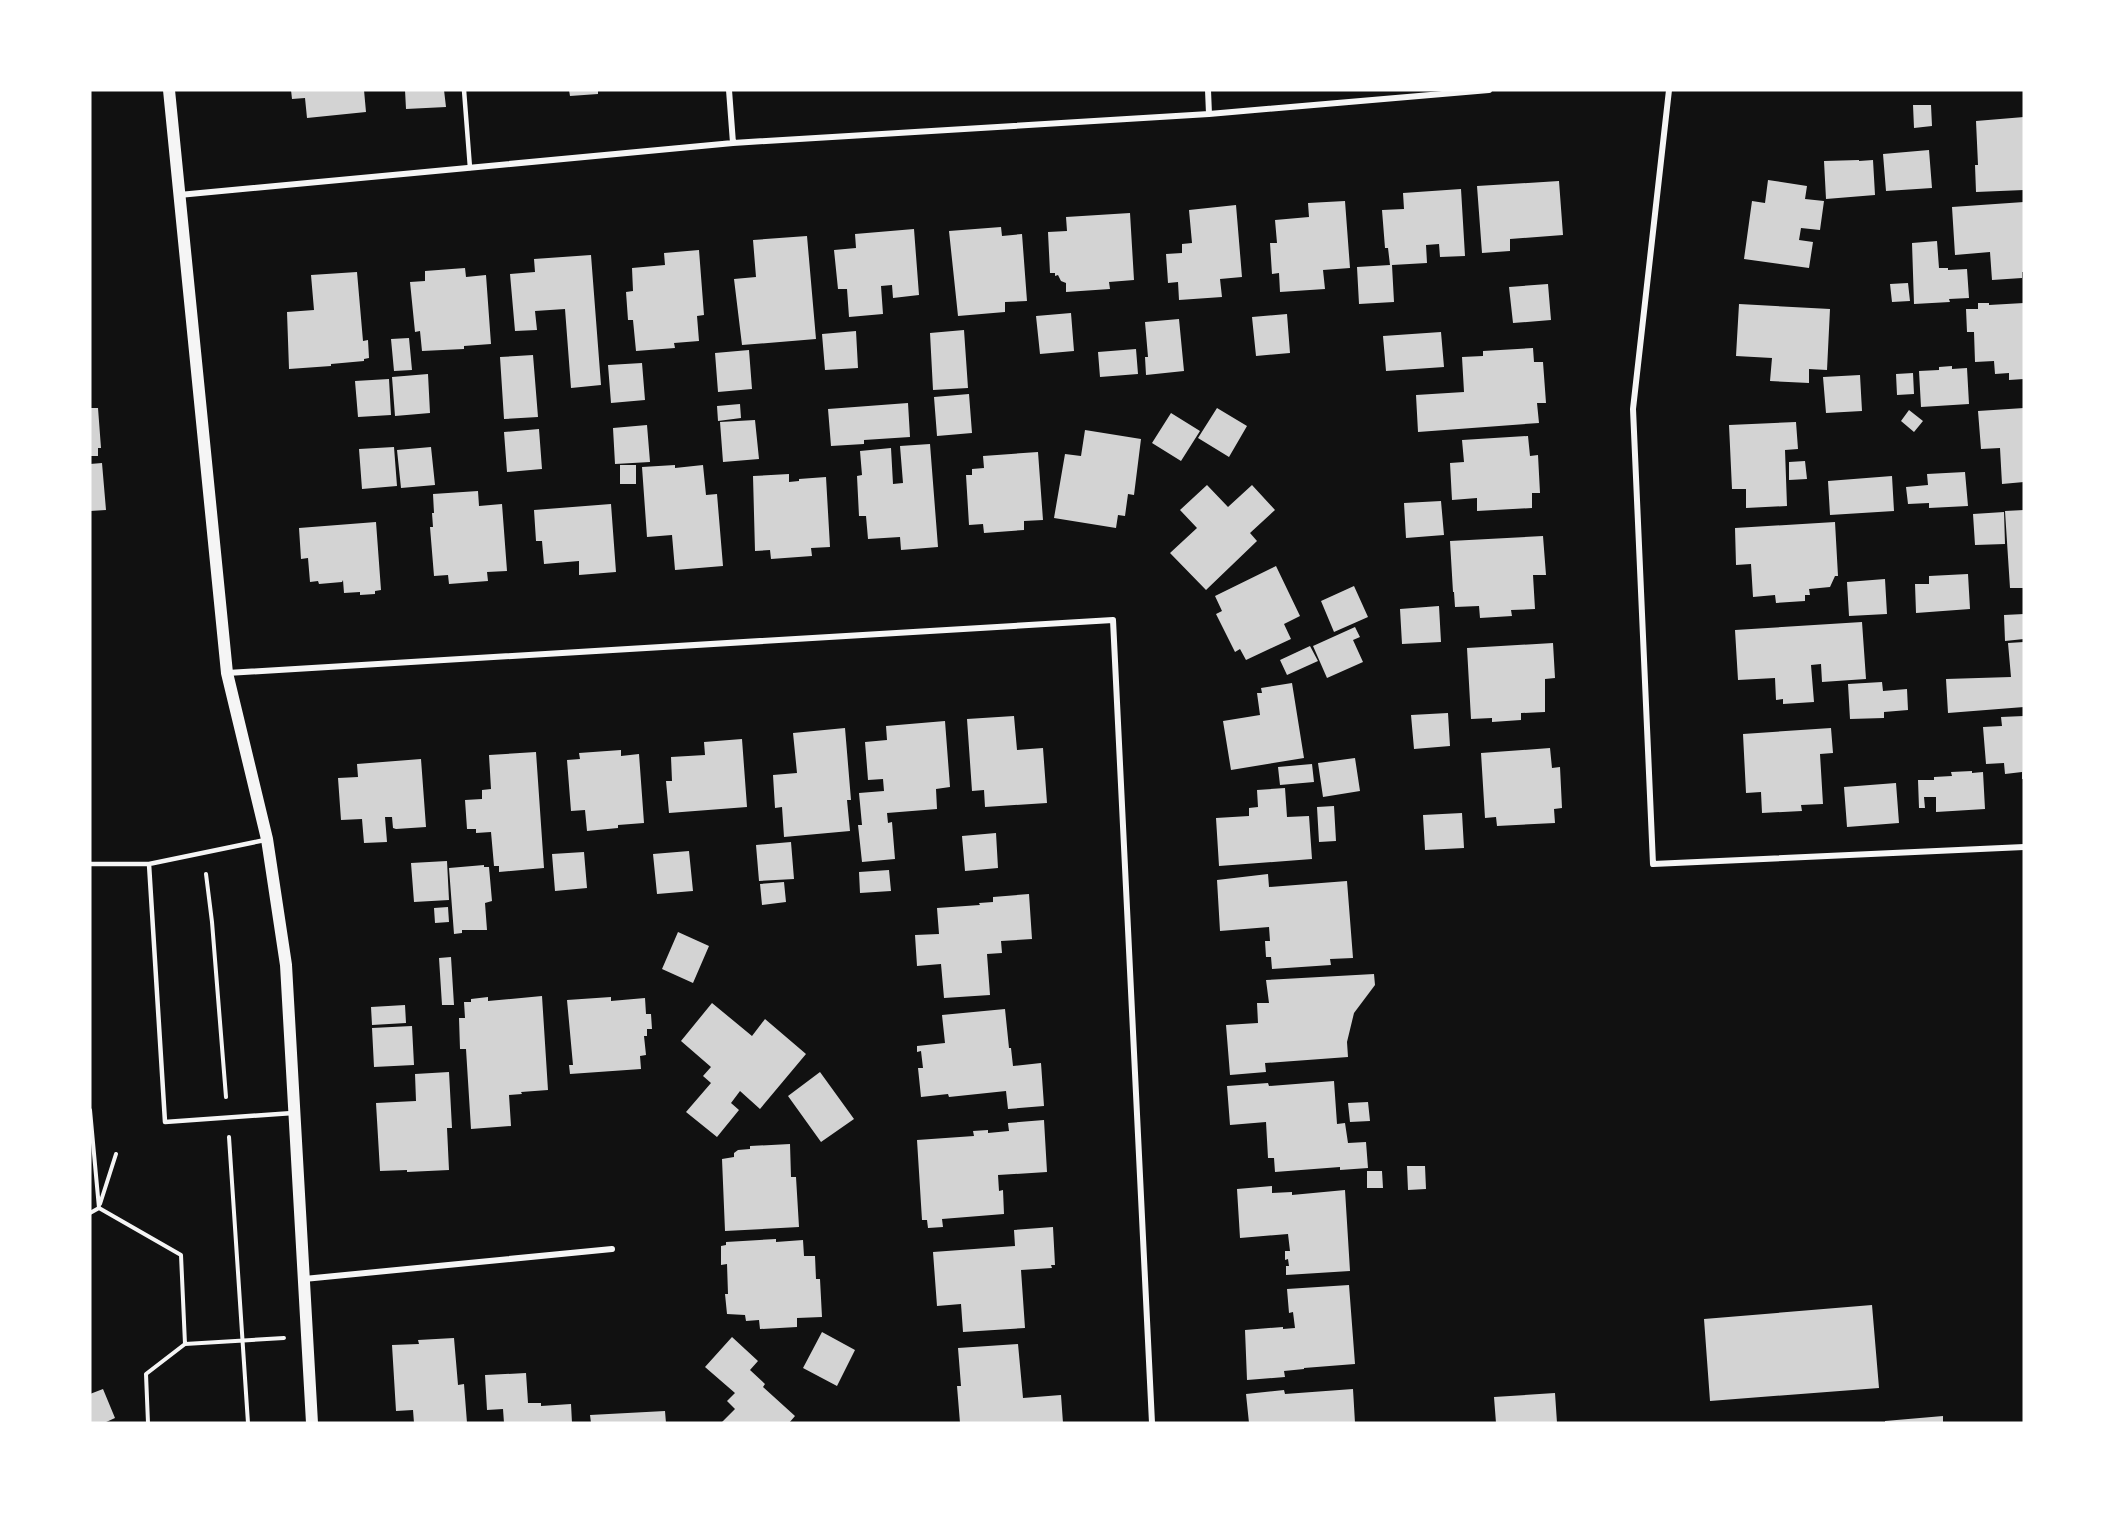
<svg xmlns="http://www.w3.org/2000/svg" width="2114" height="1513" viewBox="0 0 2114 1513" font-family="Figtree,sans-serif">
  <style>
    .building { fill: #d3d3d3 }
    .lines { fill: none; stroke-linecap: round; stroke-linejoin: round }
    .path { stroke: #f5f5f5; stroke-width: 4 }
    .service { stroke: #f5f5f5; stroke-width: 4.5 }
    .minor { stroke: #f5f5f5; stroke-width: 6 }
    .secondary { stroke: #f5f5f5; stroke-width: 12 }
  </style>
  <rect width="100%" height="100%" fill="#111"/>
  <path class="building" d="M291 90H364L366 112 307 118 305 98 292 99Z
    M405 90H444L446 107 406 109Z
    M569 90H598V94L570 96Z
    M1913 105H1931L1932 126 1914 128Z
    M2024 117V190L1976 192 1975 165H1978L1976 121Z
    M1929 150 1932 188 1886 191 1883 154Z
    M1859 160V161L1873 160 1875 195 1826 199 1824 161Z
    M1768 180 1807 186 1805 199 1824 201 1820 230 1801 228 1799 240 1813 242 1809 268 1744 259 1752 201 1765 203Z
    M1559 181 1563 235 1510 239V251L1482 253 1477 186Z
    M1461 189 1465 256 1440 257 1439 244 1426 245 1427 263 1392 265 1394 302 1359 304 1357 267 1390 265 1388 248H1385L1382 210 1404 209 1403 193Z
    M1345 201 1350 268 1323 270 1325 289 1280 292 1279 273 1272 274 1270 243H1277L1275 220 1309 217 1308 203Z
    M2024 202V272H2022V278L1992 280 1990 252 1955 255 1952 207Z
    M1236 205 1242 277 1220 279 1222 297 1179 300 1178 282 1168 283 1166 254 1182 253V244L1192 243 1189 210Z
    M1130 213 1134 280 1109 282 1110 289 1066 292V283L1061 281 1058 275 1055 276V273H1050L1048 232 1067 231 1066 217Z
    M1001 227 1002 236 1022 234 1027 301 1005 302V312L958 316 949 231Z
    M914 229 919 295 893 298 892 285 881 286 883 314 849 317 847 289H838L834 250 856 248 855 234Z
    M807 236 816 339 742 345 734 279 756 277 753 240Z
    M1937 241 1939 268H1948V270L1967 269 1969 298 1949 299 1950 302 1914 304 1912 243Z
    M699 250 704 315 697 316 699 341 674 343 675 348 636 351 633 320H628L626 292 633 291 632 268 665 265 664 253Z
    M591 255 601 385 571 388 565 309 535 311 537 330 515 331 510 274 535 272 534 259Z
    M465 268 466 277 486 275 491 344 464 346V349L422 351 420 331 415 332 410 282 425 281V271Z
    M357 272 363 341 368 340 369 358 364 359V361L331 364V366L289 369 287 312 314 310 311 275Z
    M1908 283 1910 301 1892 302 1890 284Z
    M1548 284 1551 320 1513 323 1509 287Z
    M1978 303H1989V305L2024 303V379L2009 380V373L1995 374 1994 361 1975 362 1974 332H1967L1966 309H1978Z
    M1739 304 1830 309 1827 370 1809 369V383L1770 381 1772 358 1736 356Z
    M1071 313 1074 351 1040 354 1036 316Z
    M1287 314 1290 353 1256 356 1252 317Z
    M1179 319 1184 371 1146 375 1145 357H1148L1145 322Z
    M964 330 968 388 933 390 930 333Z
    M856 331 858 368 825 370 822 334Z
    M1441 332 1444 367 1386 371 1383 336Z
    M409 338 412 370 394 371 391 339Z
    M1533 348 1534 362H1543L1546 403H1537L1539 423 1418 432 1416 395 1464 392 1462 357 1483 356V351Z
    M1136 349 1138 374 1100 377 1098 352Z
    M749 350 752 389 718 392 715 353Z
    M533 355 538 417 504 419 500 357Z
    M642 363 645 400 611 403 608 365Z
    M1952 366V369L1967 368 1969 404 1921 407 1919 371 1939 370V367Z
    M1913 373 1914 394 1897 395 1896 374Z
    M428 374 430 413 395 416 392 377Z
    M1860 375 1862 411 1826 413 1823 377Z
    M389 379 391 415 358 417 355 381Z
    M969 394 972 433 937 436 934 397Z
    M908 403 910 437 864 440V444L831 446 828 409Z
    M740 404 741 418 718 421 717 406Z
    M90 408H98L101 448H98V456H90Z
    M1217 408 1247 426 1229 457 1198 438Z
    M2024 408V482L2002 484 2000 448 1981 449 1978 411Z
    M1909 410 1923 421 1914 432 1901 421Z
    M1171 413 1200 431 1181 461 1152 443Z
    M755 420 759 459 723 462 720 422Z
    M1796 422 1798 449 1785 450 1787 506 1746 508V489H1732L1729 425Z
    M647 425 650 462 615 464 613 428Z
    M539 429 542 469 507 472 504 432Z
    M1085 430 1141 439 1134 495 1128 494 1125 516 1118 515 1116 528 1054 518 1065 454 1081 456Z
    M1528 436 1530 456 1538 455 1540 493H1532V508L1477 511V498L1452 500 1450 463 1464 462 1462 440Z
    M930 444 938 547 901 550 900 537 868 539 866 516H859L857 476 862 475 860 451 891 448 893 484 903 483 900 446Z
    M394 447 397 486 362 489 359 449Z
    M431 447 435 485 401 488 397 450Z
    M1038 452 1043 520 1024 521V530L984 533 983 524 969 525 966 475H972V469L984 468 983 456Z
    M1805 461 1807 479 1789 480V462Z
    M102 463 106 510 90 511V464Z
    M620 465H636V484H620Z
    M675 465V468L703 465 706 495 717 494 723 566 675 570 672 535 647 537 642 467Z
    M1965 472 1968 506 1929 508V503L1908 504 1906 487 1928 485 1927 474Z
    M789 474V482L799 481V479L826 477 830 547 811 548 812 556 771 559 770 550 755 551 753 476Z
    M1892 476 1894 511 1830 515 1828 481Z
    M1207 485 1228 507 1252 485 1275 510 1250 533 1257 541 1206 590 1170 553 1197 528 1180 510Z
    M478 491 479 506 502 504 507 571 487 572 488 581 449 584 448 575 434 576 430 527H433L432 513H434L433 494Z
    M1441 501 1444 535 1406 538 1404 503Z
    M611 504 616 572 579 575V561L544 564 542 541H536L534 510Z
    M2024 510V588H2010L2005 511Z
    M2004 512 2005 544 1975 545 1973 514Z
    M376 522 381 590 375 591V594L360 595V592L344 593 343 580 342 582 319 584 318 581 310 582 308 558 301 559 299 528Z
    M1835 522 1838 576H1835L1830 587 1809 589 1810 595H1805V601L1776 603 1775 595 1753 597 1751 564 1736 565 1735 528Z
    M1543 536 1546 575H1533L1535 609 1511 610 1512 616 1480 618 1479 606 1455 607 1454 592H1453L1450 541Z
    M1276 566 1300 616 1284 624 1291 639 1246 660 1240 649 1235 652 1216 614 1222 611 1215 596Z
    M1968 574 1970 609 1916 613 1915 584H1929V576Z
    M1885 579 1887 614 1849 616 1847 582Z
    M1354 586 1368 617 1334 632 1321 601Z
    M1439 606 1441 642 1402 644 1400 609Z
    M2024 614V639L2005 641 2004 615Z
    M1862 622 1866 679 1822 682 1821 664 1811 665 1814 702 1783 704V699L1776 700 1775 678 1738 680 1735 630Z
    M1355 627 1360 637 1353 640 1363 662 1327 678 1313 646Z
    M2024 642V707L1948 713 1946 679 2011 677 2008 643Z
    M1553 643 1555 678 1545 679V712L1521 713V720L1492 722V718L1471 719 1467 648Z
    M1310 646 1318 661 1287 675 1280 660Z
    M1882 682 1883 691 1907 689 1908 710 1884 712V718L1850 719 1848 684Z
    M1292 683 1304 758 1231 770 1223 721 1260 715 1257 693H1262L1261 688Z
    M1448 713 1450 746 1414 749 1411 715Z
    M1014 716 1017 750 1043 748 1047 803 985 807 984 790 972 791 967 719Z
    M2024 716V779H2022V772L2005 774 2004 763 1986 764 1983 727 2002 726 2001 717Z
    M945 721 950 787 936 789 937 809 887 813 888 823 892 822 895 859 862 862 858 825H862L859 793 884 791 883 779 868 780 865 742 887 740 886 726Z
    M845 728 851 800H847L850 831 784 837 782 807 775 808 773 775 797 773 793 733Z
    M1831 728 1833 753 1820 754 1823 804 1801 805 1802 811 1762 813 1761 792 1746 793 1743 734Z
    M742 739 747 807 669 813 666 781H672L671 757 705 755 704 742Z
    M1550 748 1552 768 1560 767 1562 808 1554 809 1555 823 1497 826 1496 817 1485 818 1481 753Z
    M621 750V756L639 754 644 823 618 825V828L587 831 585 810 571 811 567 760 580 759 579 753Z
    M536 752 544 868 499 872V866H494L491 832 476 833V829H467L465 800 482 799V790L491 789 489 755Z
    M1355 758 1360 791 1323 797 1318 763Z
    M421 759 426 827 396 829 393 828 392 817H385L387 842 364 843 362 819 341 820 338 778 358 777 357 764Z
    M1312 764 1314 782 1280 785 1278 767Z
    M1972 771V773L1983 772 1985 809 1936 812V797H1924L1925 808H1919L1918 780H1934V777L1952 776 1951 772Z
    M1896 783 1899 823 1847 827 1844 787Z
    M1285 788 1287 817 1309 816 1312 859 1219 866 1216 818 1249 816V808L1258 807 1257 790Z
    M1334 806 1336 841 1319 842 1317 807Z
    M1462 813 1464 848 1425 850 1423 815Z
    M996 833 998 868 965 871 962 836Z
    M791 842 794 879 759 881 756 845Z
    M689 851 693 891 657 894 653 854Z
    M584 852 587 888 555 891 552 854Z
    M447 861 449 900 414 902 411 863Z
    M484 865V867H489L492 901 485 903 487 930H462V933L454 934 449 868Z
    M889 870 891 891 860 893 859 872Z
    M1268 874 1269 887 1347 881 1353 958 1330 959 1331 965 1272 969 1271 957H1266L1265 941H1270L1269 927 1220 931 1217 880Z
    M784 882 786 902 762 905 760 884Z
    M1029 894 1032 939 1001 941 1002 953 987 954 990 995 944 998 941 964 917 966 915 935 939 934 937 908 980 905 979 903 993 902V897Z
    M448 907 449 922 435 923 434 908Z
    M678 932 709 946 693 983 662 969Z
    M451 957 454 1005H442L439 958Z
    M1374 974 1375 985 1354 1013 1347 1042 1348 1057 1265 1063 1266 1072 1230 1075 1226 1025 1258 1023 1257 1003H1269L1266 980Z
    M542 996 548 1090 521 1092 522 1094 509 1095 511 1126 471 1129 466 1049H460L459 1018H465L464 1002H471V999L488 997V1001Z
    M611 997V1001L645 998 646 1014H651L652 1029H647V1036H644L646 1055 640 1056 641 1069 570 1074 569 1065H573L567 1000Z
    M712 1003 752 1036 765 1019 806 1054 760 1109 740 1091 731 1103 739 1110 717 1137 686 1112 711 1083 703 1076 711 1067 681 1041Z
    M405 1005 406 1023 372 1025 371 1007Z
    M1005 1009 1009 1048H1011L1013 1066 1041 1063 1044 1106 1008 1109 1006 1091 949 1097 948 1094 921 1097 918 1068H923L921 1051 917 1052V1046L945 1043 942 1015Z
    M412 1026 414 1065 374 1067 372 1028Z
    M449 1072 452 1128H447L449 1170 407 1172V1170L380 1171 376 1103 416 1101 415 1074Z
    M820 1072 854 1119 821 1142 788 1096Z
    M1334 1081 1337 1124 1345 1123 1348 1143 1366 1142 1368 1168 1340 1170V1167L1275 1172 1274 1158H1268L1266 1122 1230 1125 1227 1086 1268 1083 1269 1086Z
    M1368 1102 1370 1121 1350 1122 1348 1103Z
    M1044 1120 1047 1172 998 1175 999 1191 1003 1190 1004 1214 942 1219 943 1227 928 1228 927 1220H922L917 1140 974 1136 973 1131 988 1130V1133L1009 1131 1008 1123Z
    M790 1144 791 1177H796L799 1227 725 1231 722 1159 734 1157V1153L738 1150 750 1149V1146Z
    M1407 1166H1425L1426 1189 1408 1190Z
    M1367 1171H1382L1383 1188H1367Z
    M1272 1186V1193L1292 1192V1195L1345 1190 1350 1271 1286 1275V1266H1289L1288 1259 1285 1260V1251H1290L1288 1234 1240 1238 1237 1189Z
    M1053 1227 1055 1265H1051L1052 1268 1021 1270 1025 1328 963 1332 961 1304 937 1306 933 1252 1015 1246 1014 1230Z
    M776 1239V1242L803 1240 804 1256H815L816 1279H820L822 1317 797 1318V1327L760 1329 759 1320 746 1321 745 1315 727 1314 725 1294H728L727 1264 721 1265V1246L726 1245V1242Z
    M1349 1285 1355 1364 1304 1368V1369L1284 1371 1285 1377 1247 1380 1245 1330 1283 1327V1329L1295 1328 1293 1312 1289 1313 1287 1289Z
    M1872 1305 1879 1388 1710 1401 1704 1319Z
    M822 1332 855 1350 837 1386 803 1368Z
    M732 1337 758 1361 750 1370 765 1384 763 1387 795 1416 789 1423H721L735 1409 727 1401 735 1393 705 1367Z
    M454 1338 458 1385 464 1384 467 1423H414L413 1410 396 1411 392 1345 419 1344 418 1340Z
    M1018 1344 1023 1398 1061 1395 1063 1423H960L957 1386H961L958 1348Z
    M526 1373 528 1403H541V1406L571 1404 572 1423H504L503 1409 487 1410 485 1375Z
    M103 1389 115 1418 104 1423H90V1394Z
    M1353 1389 1355 1423H1249L1246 1394 1284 1390 1285 1394Z
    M1555 1393 1557 1423H1496L1494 1397Z
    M665 1411 666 1423H591L590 1415Z
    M1943 1416V1423H1885V1421Z"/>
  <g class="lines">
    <path class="path" d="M206 874 212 922 226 1097
      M90 1110 99 1208
      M229 1137 248 1423
      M100 1204 116 1154
      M90 1213 99 1208 181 1255 185 1344
      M148 1423 146 1374 185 1344 284 1338"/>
    <path class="service" d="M464 90 470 168
      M90 864H149L265 840
      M149 864 165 1122 293 1113"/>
    <path class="minor" d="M729 90 733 143
      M1208 90 1209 114
      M1669 90 1633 409 1653 864 2024 847
      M179 195 733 143 1209 114 1489 90
      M227 673 1113 620 1152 1423
      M304 1279 612 1249"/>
    <path class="secondary" d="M169 90 227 673 267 839 286 965 312 1423"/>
  </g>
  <rect width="2114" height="1513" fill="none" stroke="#ffffff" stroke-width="183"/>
</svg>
